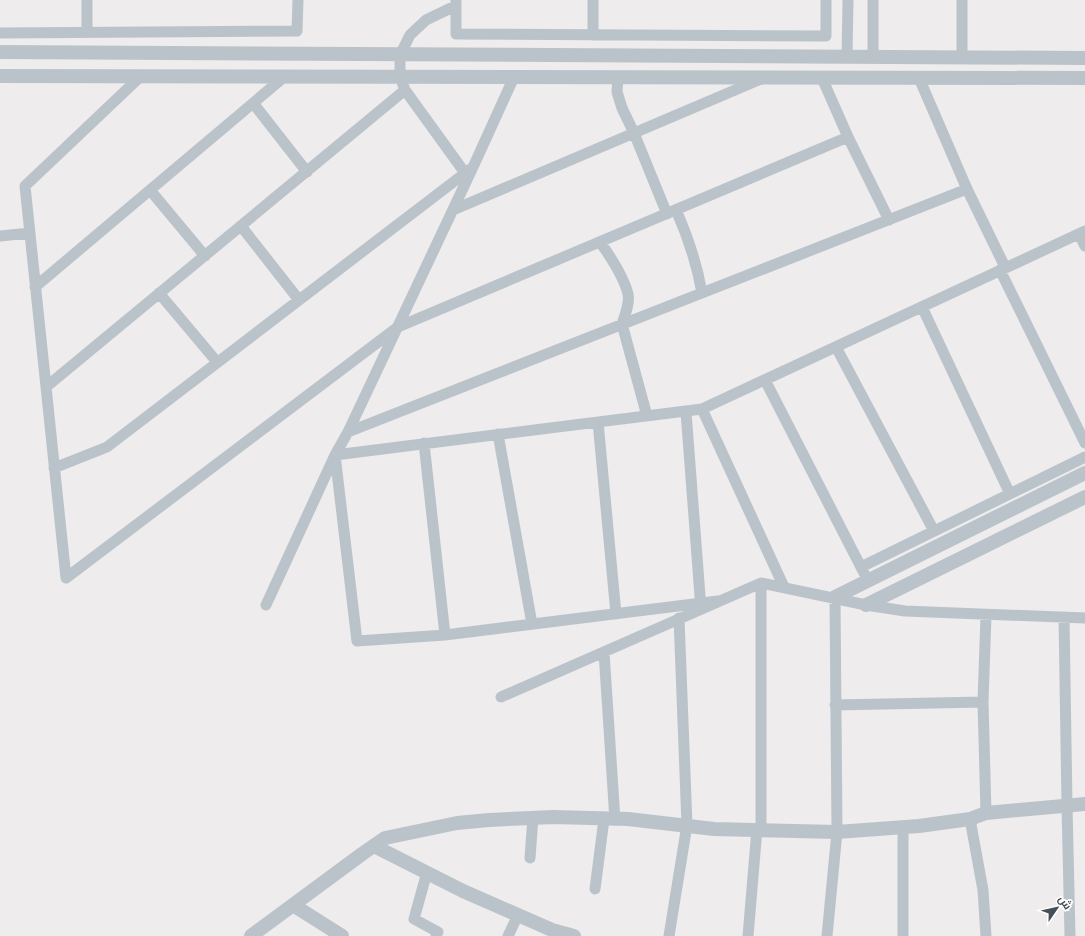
<svg xmlns="http://www.w3.org/2000/svg" width="1085" height="936" viewBox="0 0 1085 936" font-family="Karla,Cairo,sans-serif">
  <style>
    .lines { fill: none; stroke-linecap: round; stroke-linejoin: round }
    .minor { stroke: #bbc3ca; stroke-width: 11 }
    .tertiary { stroke: #bbc3ca; stroke-width: 14 }
  </style>
  <rect width="100%" height="100%" fill="#eeecec"/>
  <g class="lines">
    <path class="minor" d="M87 0V32
      M456 0V34L826 36V0
      M593 0V35
      M873 0V58
      M962 0V58
      M455 6 426 20 410 35 400 55V77L405 90 465 173
      M0 33 297 31 298 0
      M847 57 848 0
      M141 76 25 186 66 578 398 327 848 137
      M618 77 617 92 622 108 634 133 667 214
      M822 78 848 137 889 220
      M919 78 967 189 1005 267
      M253 103 307 172
      M150 190 205 256
      M453 210 761 79
      M676 210C688 237 697 264 702 293
      M241 226 299 300
      M1079 234 1085 246
      M0 236 30 233
      M600 242C610 256 624 277 628 294 630 303 625 315 622 324L647 416
      M1000 270 1085 443
      M35 287 284 77
      M159 293 217 362
      M922 307 1010 494
      M836 347 934 531
      M765 380 864 573
      M46 387 405 90
      M702 409 784 587
      M686 412 701 609
      M598 422 616 614
      M348 432 967 189
      M498 434 532 624
      M424 443 445 635
      M54 468 107 447 473 167
      M861 567 1085 457
      M761 583V830
      M718 601 445 635 357 641 335 455 702 409 1085 231
      M266 605 335 455 348 432 474 165 514 77
      M1064 617 1067 805 1070 936
      M604 652 615 820
      M501 697 761 583 866 605 905 611 1085 618
      M835 705 983 702
      M986 813 983 702 986 615
      M970 819 983 890 986 936
      M530 858 533 817
      M427 872 414 919 438 932 436 936
      M595 889 604 819
      M508 936 518 915
      M669 936 687 825 679 618
      M748 936 757 829
      M827 936 837 832 835 597
      M903 936V827"/>
    <path class="tertiary" d="M0 52 1085 58
      M0 76 1085 78
      M835 597 1085 473
      M866 605 1085 497
      M374 846 463 891 552 930 574 936
      M293 905 342 936
      M251 936 362 854 385 838 457 823 489 820 553 817 628 819 714 829 837 832 919 826 970 819 986 813 1085 804"/>
  </g>
  <g transform="translate(1057 908) rotate(56)" stroke="#ffffff" stroke-width="3" paint-order="stroke">
  <path d="M0-3L7 15L0 10L-7 15Z" fill="#464f57"/>
  <text y="-6" font-size="11" font-weight="bold" text-anchor="middle" fill="#464f57">ش</text>
  </g>
</svg>
